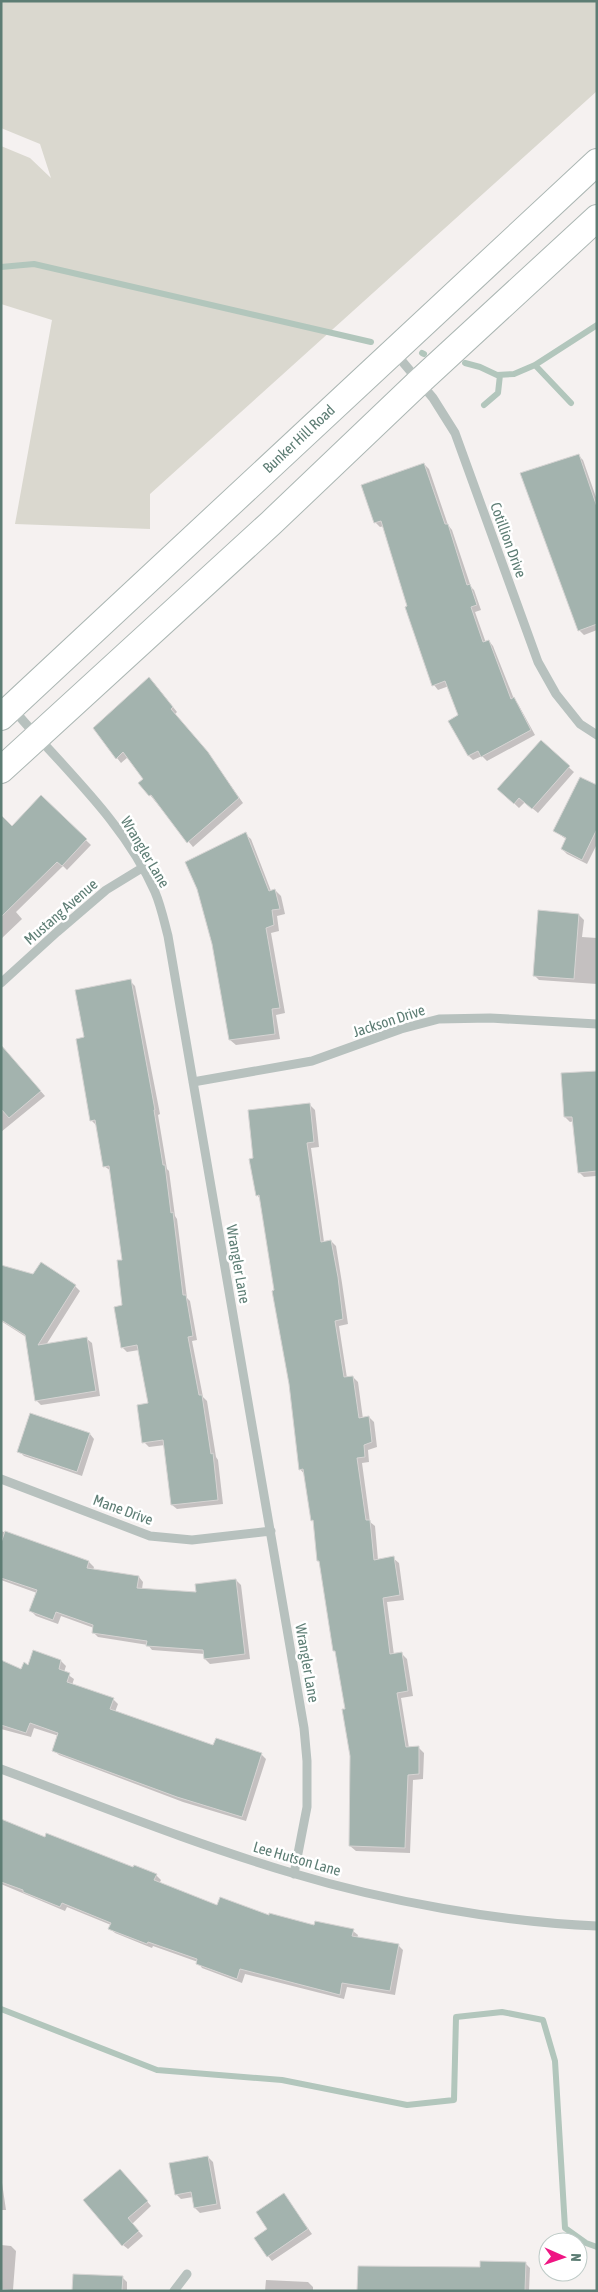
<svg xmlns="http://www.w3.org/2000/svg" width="598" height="2292" viewBox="0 0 598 2292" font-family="'Asap Condensed',sans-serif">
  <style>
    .green { fill: #dad8cf }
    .shadow { fill: #0003 }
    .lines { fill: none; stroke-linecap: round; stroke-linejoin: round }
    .stream { stroke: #b2c6bc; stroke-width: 6 }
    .building { fill: #a3b3ae; stroke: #d6d4d3 }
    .major-casing { stroke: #abb6b3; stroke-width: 28 }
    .minor { stroke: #b7c1be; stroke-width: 9 }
    .major { stroke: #fff; stroke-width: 26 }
    .labels { text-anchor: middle; stroke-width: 5; stroke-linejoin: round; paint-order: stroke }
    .street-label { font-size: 15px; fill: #5d7d74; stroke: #fff }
  </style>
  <rect width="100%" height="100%" fill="#f5f1f0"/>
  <path class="green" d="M1 1H597V91L150 494V529L15 524 52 320 1 304V146L30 158 51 178 40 144 1 128Z"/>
  <path class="shadow" d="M578 455 583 460 597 500V630L584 635 579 630Z
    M424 464 429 469 448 525 452 530 471 587 474 590 481 610 475 612 486 643 489 641 493 646 514 699 518 704 535 735 487 761 482 756 473 760 469 756 460 716 449 686 438 690 434 685 384 526 380 527 375 522Z
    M154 683 177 712 175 714 212 759 243 803 193 847 150 795 144 779 128 757 121 763 117 758Z
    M541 742 574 772 538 813 525 802 519 808 499 789Z
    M597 787V844L587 864 567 854 562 849 567 840 555 831Z
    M41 797 91 845 67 870 63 866 16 912 22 919 1 939V824L12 827Z
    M245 834 251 839 271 891 275 890 281 896 285 914 277 916 279 931 271 933 285 1013 276 1015 280 1039 236 1045 230 1040Z
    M579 915 584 920 582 937 597 938V984L539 980 534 975Z
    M130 981 135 986 160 1114 158 1115 167 1169 169 1171 175 1216 177 1219 187 1298 190 1301 197 1340 192 1341 203 1397 207 1401 216 1457 218 1460 223 1504 177 1509 172 1505 165 1445 149 1447 144 1442 149 1404 139 1350 127 1352 122 1347 123 1261 111 1171 104 1166 96 1125 91 1120 85 1038Z
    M1 1051 8 1054 45 1096 1 1132Z
    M597 1072V1179L596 1176 584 1177 579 1172 574 1121 570 1122 565 1117Z
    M310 1105 315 1110 319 1147 311 1148 324 1242 331 1241 336 1246 342 1283 348 1324 339 1326 347 1378 353 1377 358 1382 363 1419 369 1417 374 1422 377 1447 368 1450 369 1462 362 1463 370 1522 375 1526 378 1560 393 1558 399 1563 404 1600 387 1602 394 1655 402 1654 407 1659 413 1696 401 1698 409 1748H419L424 1753 423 1779 413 1780 410 1853 356 1851 350 1846 351 1756 346 1710 337 1653 334 1650 321 1563 318 1561 315 1522 312 1520 305 1475 300 1469 290 1384 280 1330 261 1200 257 1195 255 1159Z
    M1 1266 75 1286 80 1291 46 1345 87 1339 92 1343 100 1396 41 1405 36 1400 26 1337 1 1321Z
    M90 1434 94 1439 82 1476 24 1456 19 1451Z
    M1 1531 89 1562 94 1567 93 1570 139 1577 143 1582 142 1589 197 1593 236 1580 241 1585 250 1659 210 1664 205 1659V1654L152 1650 148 1645 98 1637 93 1632 94 1628 61 1616 58 1624 36 1616 31 1611 37 1593 1 1580Z
    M61 1661 66 1666 64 1672 74 1679 72 1685 113 1699 118 1704 115 1712 214 1747 261 1754 266 1759 246 1821 183 1802 59 1755 54 1750 59 1736 34 1728 31 1737 1 1729V1662L22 1671 29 1667Z
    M1 1821 45 1839 156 1875 161 1880 159 1884 218 1906 315 1927 353 1931 358 1935 357 1938 398 1945 403 1950 395 1995 347 1987 344 1999 245 1974 242 1983 202 1968 198 1962 153 1946 152 1948 115 1933 110 1928 111 1925 67 1907 65 1911 1 1884Z
    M208 2157 213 2162 221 2209 200 2213 195 2208 193 2197 181 2199 176 2194Z
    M125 2175 151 2206 132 2224 143 2236 128 2249 123 2245Z
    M1 2176 6 2210H1Z
    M288 2200 312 2234 272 2261 268 2256 269 2229Z
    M1 2245 11 2246 16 2251 13 2290 1 2289Z
    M525 2263 530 2268 529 2291H358L481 2269Z
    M122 2277 127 2282V2291H74Z
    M266 2280 308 2282 313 2287V2291H265Z"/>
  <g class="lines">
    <path class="stream" d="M1 267 34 264 371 342
      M422 353 424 354
      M465 363 480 367 497 375 514 374 535 365 597 325
      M535 365 571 403
      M484 405 498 393 500 375
      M1 2009 157 2070 282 2080 407 2105 454 2100 456 2017 502 2012 543 2020 555 2061 565 2228 586 2243 597 2247"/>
  </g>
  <path class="building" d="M579 454 597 507V624L578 631 520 473Z
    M424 463 445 524H448L467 585 470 584 477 605 471 607 483 642 489 640 511 699 514 697 531 730 481 757 478 751 468 756 448 721 458 715 445 681 432 686 405 607 407 606 381 521 374 523 361 485Z
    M149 677 173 707 171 709 208 752 239 798 187 843 151 795 149 796 138 783 143 779 123 752 116 759 93 728Z
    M541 740 570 766 532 809 519 798 514 804 497 789Z
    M580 777 597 785V829L582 860 561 849 566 838 553 831Z
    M41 795 87 839 62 866 57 862 1 917V815L12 826Z
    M246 832 269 891 275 889 280 909 272 910 274 925 266 928 280 1008 272 1009 275 1034 229 1040 212 944 197 889 185 862Z
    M538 910 579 914 574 979 533 976Z
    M131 979 155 1110H154L163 1165H165L171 1213 173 1212 183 1295H186L193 1336 188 1337 199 1395H202L211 1454 213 1453 218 1500 171 1505 163 1440 142 1443 137 1405 148 1403 137 1345 121 1348 114 1307 122 1305 117 1260H122L109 1166 103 1167 95 1120 90 1121 76 1039 84 1037 75 990Z
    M1 1045 41 1091 9 1118 1 1109Z
    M597 1071V1171L578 1173 572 1117H564L561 1073Z
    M310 1103 314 1142 307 1143 321 1242 331 1240 338 1277 343 1319 335 1321 344 1377 353 1376 359 1418 369 1416 372 1442 364 1445 365 1457 357 1458 366 1520H370L374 1560 394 1556 400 1595 383 1598 390 1654 402 1652 408 1691 397 1693 406 1747 419 1746V1774L408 1775 405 1848 349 1846 350 1756 342 1709H345L335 1651H333L319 1561H317L313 1520 311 1521 303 1469 299 1470 289 1384 272 1291 274 1290 259 1195 256 1196 249 1159 253 1158 248 1110Z
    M41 1262 76 1285 38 1345 87 1337 96 1391 35 1401 25 1335 1 1320V1265L33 1274Z
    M30 1413 90 1433 77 1472 17 1452Z
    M5 1531 89 1561 87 1568 139 1576 137 1588 196 1592 195 1584 236 1579 245 1654 204 1659 203 1650 146 1646 147 1641 92 1633 93 1625 56 1612 53 1620 29 1611 37 1590 1 1578V1543Z
    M33 1650 61 1660 59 1669 70 1673 67 1682 114 1698 110 1709 213 1745 216 1738 262 1753 242 1817 177 1797 52 1751 58 1733 30 1723 26 1733 1 1725V1660L21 1669 24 1662 28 1665Z
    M1 1819 45 1837 46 1833 133 1867 134 1865 157 1874 154 1880 217 1905 220 1897 269 1915V1913L314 1925 315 1921 354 1929 352 1936 399 1944 390 1991 342 1983 340 1995 240 1969 237 1979 196 1964 197 1959 148 1942 147 1944 108 1929 111 1923 62 1903 60 1907 23 1892V1890L1 1882Z
    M208 2156 217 2204 194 2208 191 2192 175 2195 169 2163Z
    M120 2169 148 2201 128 2218 139 2231 122 2246 83 2200Z
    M284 2193 308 2229 267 2257 254 2238 267 2229 256 2212Z
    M480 2261 526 2262 525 2291H357L358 2266 480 2267Z
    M73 2274 123 2276 122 2291H72Z"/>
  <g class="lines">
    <defs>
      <path id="major" d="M1 717 597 162
        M1 770 271 523 419 382 597 218"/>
    </defs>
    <use href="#major" class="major-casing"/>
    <path class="minor" d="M396 354 433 398 455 433 538 662 556 694 580 724 597 735
      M13 709C62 767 124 821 155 892 161 906 164 921 168 936L304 1728 307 1761V1807L294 1874
      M1 983 57 932 106 890 142 868
      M193 1082 312 1061 401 1029 439 1019 490 1018 597 1024
      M1 1479 150 1536 192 1540 271 1531
      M1 1769C98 1805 194 1844 292 1873 385 1901 500 1922 597 1926
      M174 2291 187 2274"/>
    <use href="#major" class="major"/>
  </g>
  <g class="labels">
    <g class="street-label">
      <text transform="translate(299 439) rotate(-43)" y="5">Bunker Hill Road</text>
      <text transform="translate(508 540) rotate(70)" y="5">Cotillion Drive</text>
      <text transform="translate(145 852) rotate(59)" y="5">Wrangler Lane</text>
      <text transform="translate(61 912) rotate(-41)" y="5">Mustang Avenue</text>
      <text transform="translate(389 1021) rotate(-18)" y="5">Jackson Drive</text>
      <text transform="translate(238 1264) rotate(80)" y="5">Wrangler Lane</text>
      <text transform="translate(123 1510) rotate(20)" y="5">Mane Drive</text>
      <text transform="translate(307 1663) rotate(80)" y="5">Wrangler Lane</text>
      <text transform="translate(297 1859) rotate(16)" y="5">Lee Hutson Lane</text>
    </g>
  </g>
  <rect width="598" height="2292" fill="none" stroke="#5d7d74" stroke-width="5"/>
  <g transform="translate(563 2257) rotate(92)"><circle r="24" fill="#ffffff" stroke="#becbc7"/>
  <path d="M0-4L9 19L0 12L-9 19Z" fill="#ef1583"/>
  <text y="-8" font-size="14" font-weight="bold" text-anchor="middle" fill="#5d7d74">N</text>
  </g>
</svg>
